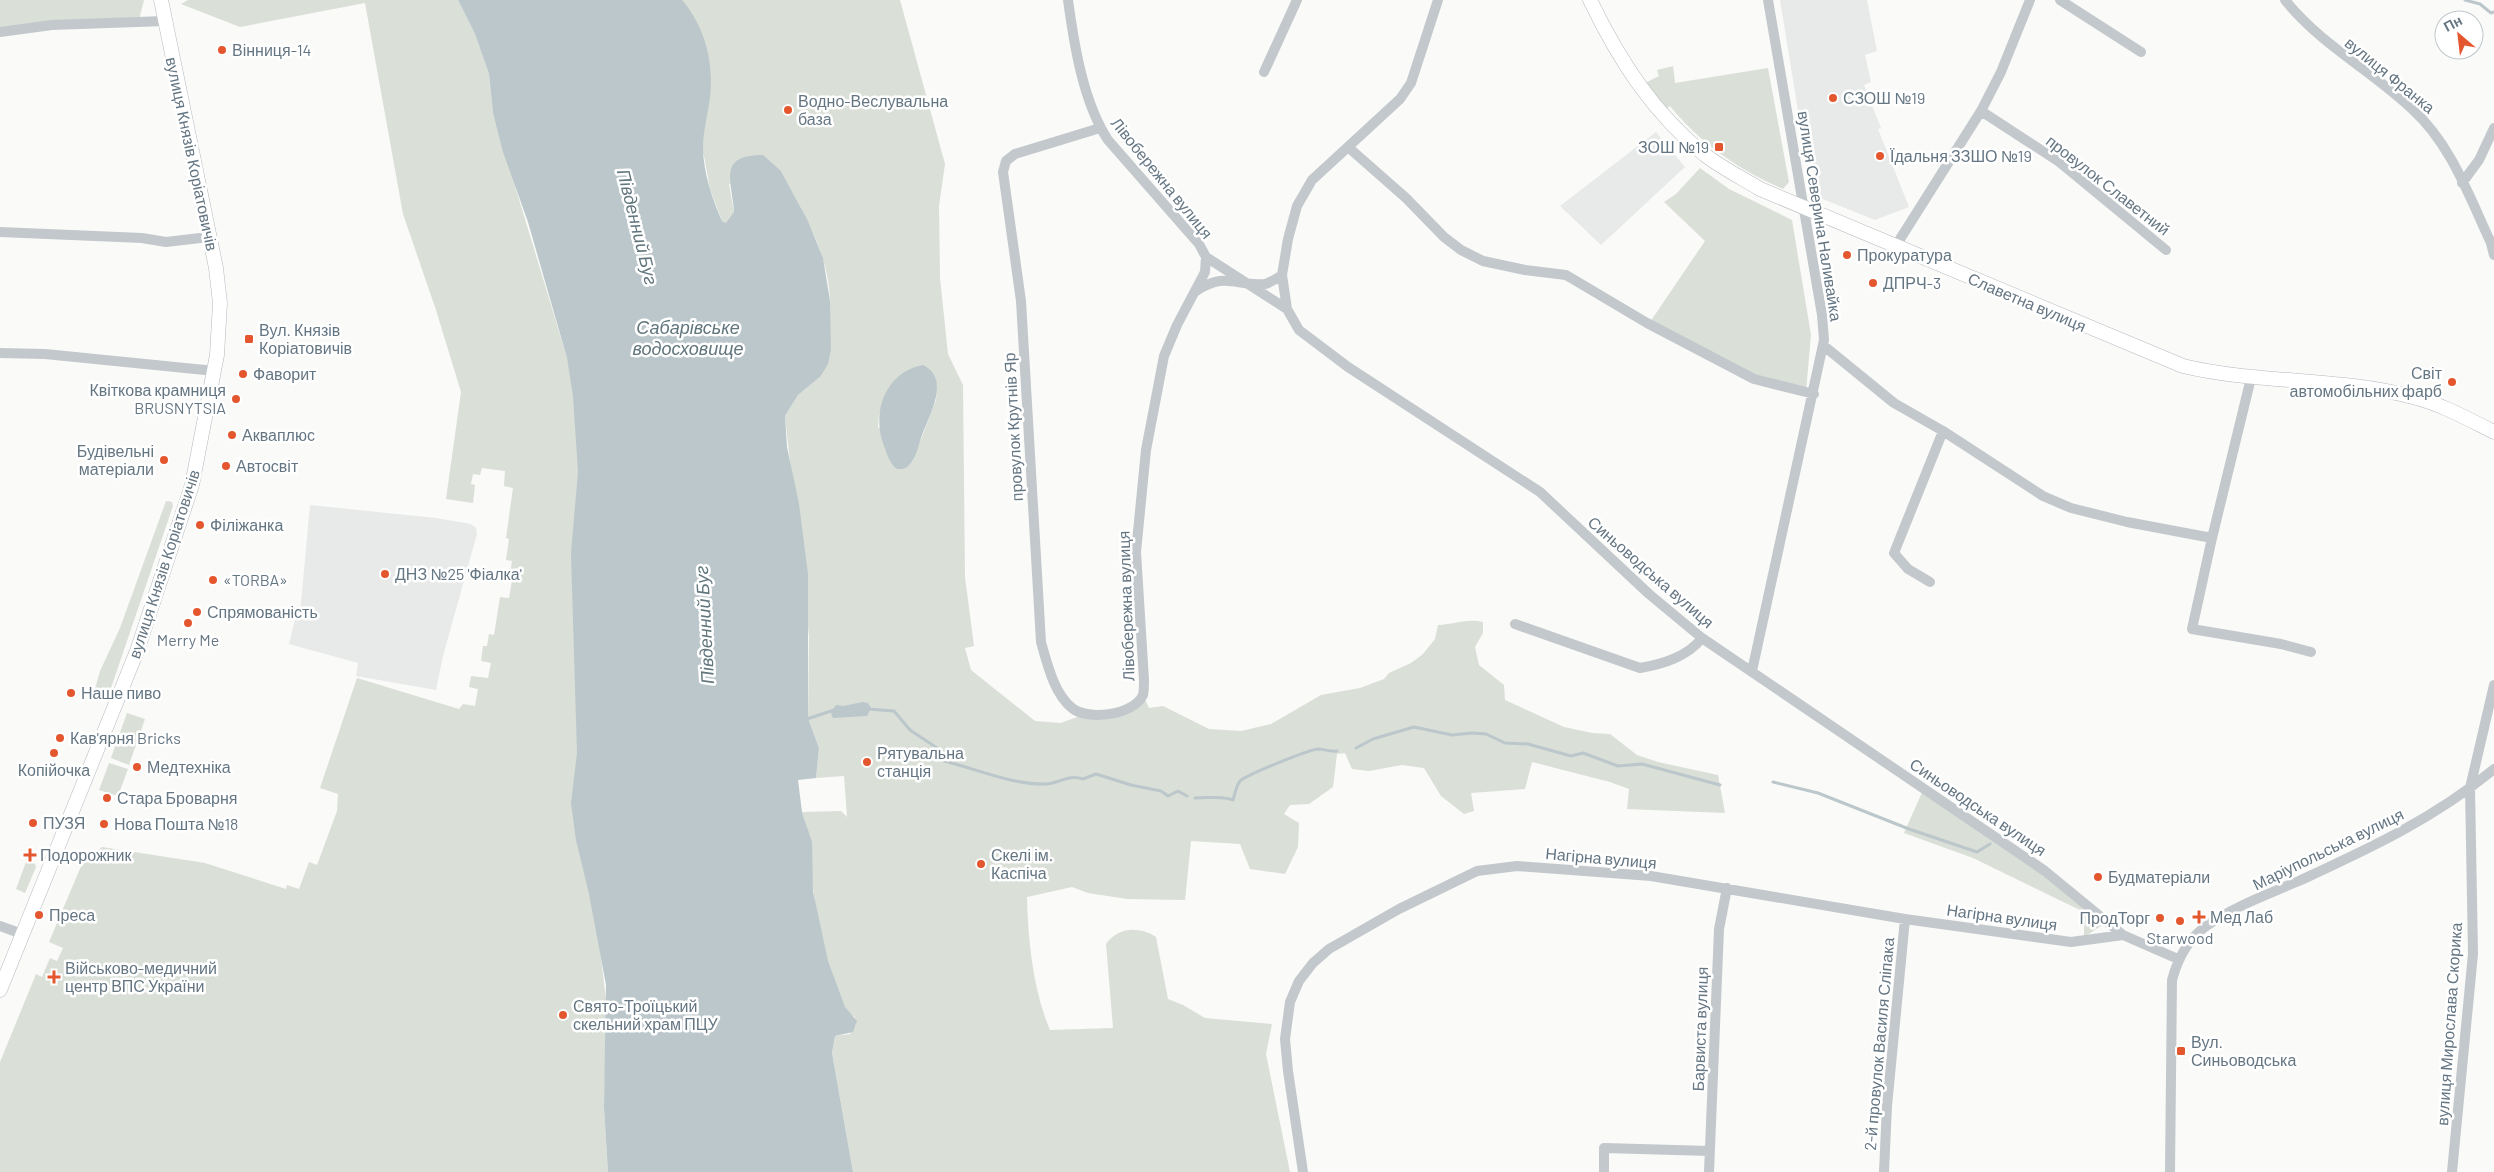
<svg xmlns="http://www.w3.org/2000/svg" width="2494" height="1172" viewBox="0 0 2494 1172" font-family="Barlow,sans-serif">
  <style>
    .built { fill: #e8e9e9 }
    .green { fill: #dadfd7; fill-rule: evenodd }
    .water { fill: #bbc7cb }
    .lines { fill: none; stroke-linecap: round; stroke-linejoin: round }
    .stream { stroke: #bbc7cb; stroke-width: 3 }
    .major-casing { stroke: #b5babe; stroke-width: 15 }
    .minor { stroke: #c3c8cc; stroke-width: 10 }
    .major { stroke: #fff; stroke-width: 14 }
    .poi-dot { fill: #e4572e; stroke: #fff; stroke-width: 2 }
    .labels { text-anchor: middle; stroke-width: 5; stroke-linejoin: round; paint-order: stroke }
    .poi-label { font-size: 16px; fill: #657683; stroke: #fff; text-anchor: start }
    .street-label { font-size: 16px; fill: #657683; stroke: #fff }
    .water-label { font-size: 18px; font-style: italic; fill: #60757c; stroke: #fff }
  </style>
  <rect width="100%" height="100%" fill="#fafaf8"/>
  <path class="built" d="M1780 0H1867L1877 51 1865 55 1871 82 1864 85 1881 128 1878 129 1909 207 1875 220 1815 196 1812 181 1815 180 1810 151 1812 150 1806 117H1799Z
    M1656 132 1685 167 1601 245 1560 206Z
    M310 505 436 518 471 524 476 528 477 534 443 656 436 690 356 676 358 663 289 644 296 615 300 614Z"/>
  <path class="green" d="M0 0H144L138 24 0 32Z
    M188 0H458L475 34 489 74 493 113 567 358 594 481 600 950 607 1008 604 1108 608 1172H0V1062L36 974 42 977 50 958 57 961 63 948 49 942 87 852 97 851 102 847 205 863 286 889 287 885 299 889 309 862 317 865 337 811 338 794 320 788 357 678 459 709 463 704 475 706 478 689 469 687 471 676 488 678 491 663 481 661 483 646H487L489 634 494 635 500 597 509 598 512 581 509 580 512 561 506 560 509 539 506 538 513 488 504 486 505 471 482 468 480 475 473 474 471 484 475 485 473 503 446 499 461 392 436 310 403 214 365 3 240 27 181 4Z
    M643 0H900L945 164 939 206 940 278 948 354 963 385 965 577 974 646 965 648 971 670 1035 721 1061 723 1085 714 1118 712 1143 695 1149 708 1163 706 1209 729 1241 731 1271 724 1321 695 1360 688 1384 679 1389 673 1411 663 1423 654 1435 639 1438 625C1454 624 1469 618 1483 622V633L1475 647 1479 665 1504 685 1505 700 1564 727 1592 733 1610 734 1637 755 1658 762 1718 775 1725 813 1627 809 1629 789 1610 782 1532 762 1525 789 1471 793 1474 811 1464 814 1441 796 1424 768 1402 765 1369 771 1352 769 1345 753 1337 754 1333 787 1309 804 1290 805 1284 814 1299 823 1298 847 1285 874 1250 869 1240 844 1191 841 1185 900 1127 899 1088 893 1072 887 1027 897C1028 941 1033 990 1050 1030L1113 1028 1106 944C1118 927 1139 926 1156 937L1168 999 1183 1005 1205 1018 1272 1024 1266 1054 1290 1172H853L832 1053 835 1036 850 1034 856 1025 855 1017C834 1008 817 919 814 895 810 867 813 839 802 812L841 811 847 817 844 776 816 778 819 748 808 718 809 636 785 416 798 395 820 377C824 353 830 328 830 304 830 255 803 212 781 171L729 184 734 212 749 234 722 221 710 189 704 156ZM932 372 937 387 936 400 915 455 878 427 879 414Z
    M1673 66 1675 83 1768 68 1789 182 1783 189C1739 170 1700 143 1670 106L1665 110 1645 83 1659 76 1657 70Z
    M1700 168 1729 189 1792 220 1811 335 1806 391 1755 377 1650 322 1705 241 1664 202 1676 194Z
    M166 501 172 502 173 506 111 688 94 701 92 700 100 671 120 628Z
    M127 713 145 719 129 765 111 758Z
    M109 763 128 769 118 796 99 790Z
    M1924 788 2045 871 2099 917 2101 926 2084 937V912L1973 858 1904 833Z
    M29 861 35 864 36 867 25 893 16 889 26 862Z"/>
  <path class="water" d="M458 0H682C705 27 714 62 710 97 708 114 703 130 703 147 703 171 712 199 722 221L726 223 734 212C732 181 717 155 763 155L781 171 808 221 823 258 830 301 831 350 828 364 820 377 798 395 785 416 787 447 799 504 808 574V718L819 748 816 778 798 780 802 812 812 842 813 891 828 961 845 1007 857 1021 853 1032 835 1036 832 1053 853 1172H608L604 1108 606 985 589 894 576 840 571 803 577 753 571 553 578 472 573 396 567 358 528 222 503 152 493 113 489 74 475 34Z
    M923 365C952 379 928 417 921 438 918 448 916 458 908 466 905 469 902 469 897 469 890 464 887 454 884 446 871 413 885 372 923 365Z
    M863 702 868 703 871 708 867 716 833 718 831 713 836 705 843 706Z"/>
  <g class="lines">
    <path class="stream" d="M2465 0 2480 4 2491 13 2494 12
      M867 709 894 711 910 730 937 748 944 761C977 769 1012 785 1046 784 1060 783 1069 774 1083 779L1096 774 1131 785 1161 791 1168 796 1178 791 1187 796
      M804 720 834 710
      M1356 748 1373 739 1414 727 1452 735 1472 733 1486 734 1505 743 1528 744 1571 756 1583 753 1618 766 1642 764 1720 785
      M1773 782 1818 793 1909 829 1977 852 1990 844
      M1195 798C1204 797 1227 797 1233 800 1235 794 1236 786 1240 781 1246 775 1308 750 1318 749 1325 749 1329 752 1337 751"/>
    <defs>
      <path id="major" d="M1590 0C1619 60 1653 113 1705 155 1722 168 1742 178 1760 189L2183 366C2258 384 2338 377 2413 397 2441 404 2468 419 2494 432
        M0 990 137 651 192 485 217 355 220 303 216 268 161 0"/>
    </defs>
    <use href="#major" class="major-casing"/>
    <path class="minor" d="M1068 0C1074 44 1083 102 1108 140L1199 244 1206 257 1205 272 1177 325 1164 356 1146 450 1136 552 1144 680C1144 684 1144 691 1143 695 1134 715 1088 721 1072 708 1054 694 1047 663 1041 642L1021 301 1003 172 1006 161 1015 154 1100 128
      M1438 0 1411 83 1400 99 1312 180 1297 206 1288 239 1282 275 1287 309 1299 330 1348 367 1540 492 1649 594 1702 638 2045 871 2123 935 2178 959
      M2060 0 2141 52
      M2285 0C2321 45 2371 70 2412 109 2451 144 2469 196 2491 243L2494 255
      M0 32 52 25 165 21
      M1264 72 1297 0
      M1981 111 2058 161 2166 250
      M1348 147 1406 198 1444 237 1461 250 1483 261 1525 270 1566 275 1647 323 1754 379 1814 394
      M2462 183 2479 160 2494 128
      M0 232 142 238 166 242 209 237
      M1895 247 1981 111 2001 72 2030 0
      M1206 257 1287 309
      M1196 291C1226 271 1236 287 1265 284 1270 283 1277 278 1282 275
      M1824 346 1894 403 1943 431 2043 496 2071 508 2127 522 2212 538 2192 629 2281 644 2311 652
      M0 353 45 354 215 371
      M2212 538 2251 378
      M1930 582 1908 569 1894 553 1943 431
      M1515 624 1640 668C1663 664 1687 657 1702 638
      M1752 671 1824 340 1822 315 1768 0
      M0 926 22 934
      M1303 1172 1288 1071 1285 1039 1290 1002 1299 981 1313 963 1329 949 1399 909 1477 871 1517 866 1651 876 1905 919 2071 942 2123 935
      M1604 1172V1148L1710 1151
      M1709 1172 1719 929 1727 888
      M1884 1172 1887 1106 1905 919
      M2170 1172 2172 980C2178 958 2187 940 2205 927 2234 906 2269 894 2301 880 2370 848 2435 818 2494 769
      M2452 1172 2473 954 2470 788 2494 685"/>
    <use href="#major" class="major"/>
  </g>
  <g class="poi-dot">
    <circle cx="222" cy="50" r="5"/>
    <circle cx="1833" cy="98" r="5"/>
    <circle cx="788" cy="110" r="5"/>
    <rect x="1714" y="142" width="10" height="10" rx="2.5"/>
    <circle cx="1880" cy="156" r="5"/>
    <circle cx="1847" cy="255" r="5"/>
    <circle cx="1873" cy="283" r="5"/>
    <rect x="244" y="334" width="10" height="10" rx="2.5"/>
    <circle cx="243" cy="374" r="5"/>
    <circle cx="2452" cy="382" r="5"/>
    <circle cx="236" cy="399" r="5"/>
    <circle cx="232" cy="435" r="5"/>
    <circle cx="164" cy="460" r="5"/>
    <circle cx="226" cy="466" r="5"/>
    <circle cx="200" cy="525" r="5"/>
    <circle cx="385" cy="574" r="5"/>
    <circle cx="213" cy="580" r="5"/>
    <circle cx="197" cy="612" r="5"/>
    <circle cx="188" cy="623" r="5"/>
    <circle cx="71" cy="693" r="5"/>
    <circle cx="60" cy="738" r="5"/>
    <circle cx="54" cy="753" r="5"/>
    <circle cx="867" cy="762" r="5"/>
    <circle cx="137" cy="767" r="5"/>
    <circle cx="107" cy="798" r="5"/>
    <circle cx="33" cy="823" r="5"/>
    <circle cx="104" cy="824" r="5"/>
    <path d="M27.5 847.5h5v5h5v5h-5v5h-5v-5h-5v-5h5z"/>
    <circle cx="981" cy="864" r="5"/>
    <circle cx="2098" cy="877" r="5"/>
    <circle cx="39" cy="915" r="5"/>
    <path d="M2196.5 909.5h5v5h5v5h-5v5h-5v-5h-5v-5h5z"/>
    <circle cx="2160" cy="918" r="5"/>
    <circle cx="2180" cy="921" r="5"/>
    <path d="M51.5 969.5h5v5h5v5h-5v5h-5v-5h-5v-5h5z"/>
    <circle cx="563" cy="1015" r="5"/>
    <rect x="2176" y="1046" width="10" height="10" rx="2.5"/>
  </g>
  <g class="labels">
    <g class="poi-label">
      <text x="232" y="56">Вінниця-14</text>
      <text x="1843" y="104">СЗОШ №19</text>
      <text x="798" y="107">Водно-Веслувальна<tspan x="798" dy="18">база</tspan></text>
      <text x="1709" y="153" text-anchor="end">ЗОШ №19</text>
      <text x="1890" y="162">Їдальня ЗЗШО №19</text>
      <text x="1857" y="261">Прокуратура</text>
      <text x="1883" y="289">ДПРЧ-3</text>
      <text x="259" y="336">Вул. Князів<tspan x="259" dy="18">Коріатовичів</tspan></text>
      <text x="2442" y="379" text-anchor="end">Світ<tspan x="2442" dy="18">автомобільних фарб</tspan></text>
      <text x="253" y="380">Фаворит</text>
      <text x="226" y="396" text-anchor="end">Квіткова крамниця<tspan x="226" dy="18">BRUSNYTSIA</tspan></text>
      <text x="242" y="441">Акваплюс</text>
      <text x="154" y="457" text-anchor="end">Будівельні<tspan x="154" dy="18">матеріали</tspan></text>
      <text x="236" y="472">Автосвіт</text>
      <text x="210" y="531">Філіжанка</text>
      <text x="395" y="580">ДНЗ №25 'Фіалка'</text>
      <text x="223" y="586">«TORBA»</text>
      <text x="207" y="618">Спрямованість</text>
      <text x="188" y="646" text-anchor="middle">Merry Me</text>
      <text x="81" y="699">Наше пиво</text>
      <text x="70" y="744">Кав'ярня Bricks</text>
      <text x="877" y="759">Рятувальна<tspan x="877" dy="18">станція</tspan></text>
      <text x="147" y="773">Медтехніка</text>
      <text x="54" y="776" text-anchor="middle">Копійочка</text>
      <text x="117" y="804">Стара Броварня</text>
      <text x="43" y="829">ПУЗЯ</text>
      <text x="114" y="830">Нова Пошта №18</text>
      <text x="40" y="861">Подорожник</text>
      <text x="991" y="861">Скелі ім.<tspan x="991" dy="18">Каспіча</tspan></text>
      <text x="2108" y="883">Будматеріали</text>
      <text x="49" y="921">Преса</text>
      <text x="2210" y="923">Мед Лаб</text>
      <text x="2150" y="924" text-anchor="end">ПродТорг</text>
      <text x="2180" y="944" text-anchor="middle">Starwood</text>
      <text x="65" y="974">Військово-медичний<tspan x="65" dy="18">центр ВПС України</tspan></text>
      <text x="573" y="1012">Свято-Троїцький<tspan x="573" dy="18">скельний храм ПЦУ</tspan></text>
      <text x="2191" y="1048">Вул.<tspan x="2191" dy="18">Синьоводська</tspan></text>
    </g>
    <g class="street-label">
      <text transform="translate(2390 75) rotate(39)" y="6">вулиця Франка</text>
      <text transform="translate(192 154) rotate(78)" y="6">вулиця Князів Коріатовичів</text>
      <text transform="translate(1162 178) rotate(51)" y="6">Лівобережна вулиця</text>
      <text transform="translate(2108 185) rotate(38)" y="6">провулок Славетний</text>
      <text transform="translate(1820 216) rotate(81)" y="6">вулиця Северина Наливайка</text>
      <text transform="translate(2027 302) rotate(23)" y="6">Славетна вулиця</text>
      <text transform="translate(1013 427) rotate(-93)" y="6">провулок Крутнів Яр</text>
      <text transform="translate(164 564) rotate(-72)" y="6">вулиця Князів Коріатовичів</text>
      <text transform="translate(1651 572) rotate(41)" y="6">Синьоводська вулиця</text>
      <text transform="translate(1126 606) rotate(-92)" y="6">Лівобережна вулиця</text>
      <text transform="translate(1978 807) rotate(34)" y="6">Синьоводська вулиця</text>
      <text transform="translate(2328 849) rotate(-26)" y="6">Маріупольська вулиця</text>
      <text transform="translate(1601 858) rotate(5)" y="6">Нагірна вулиця</text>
      <text transform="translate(2002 917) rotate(8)" y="6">Нагірна вулиця</text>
      <text transform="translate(2449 1024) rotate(-86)" y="6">вулиця Мирослава Скорика</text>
      <text transform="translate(1700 1029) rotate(-88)" y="6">Барвиста вулиця</text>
      <text transform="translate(1879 1044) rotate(-85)" y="6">2-й провулок Василя Сліпака</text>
    </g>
    <g class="water-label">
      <text transform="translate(637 227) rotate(76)" y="6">Південний Буг</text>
      <text x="688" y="334">Сабарівське<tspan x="688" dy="21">водосховище</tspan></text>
      <text transform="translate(705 625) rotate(-93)" y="6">Південний Буг</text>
    </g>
  </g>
  <g transform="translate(2459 35) rotate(332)"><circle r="24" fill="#ffffff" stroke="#c1c8cd"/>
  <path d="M0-4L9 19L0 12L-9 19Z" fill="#e4572e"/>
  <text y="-8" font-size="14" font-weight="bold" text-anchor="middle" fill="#657683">Пн</text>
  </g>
</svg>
